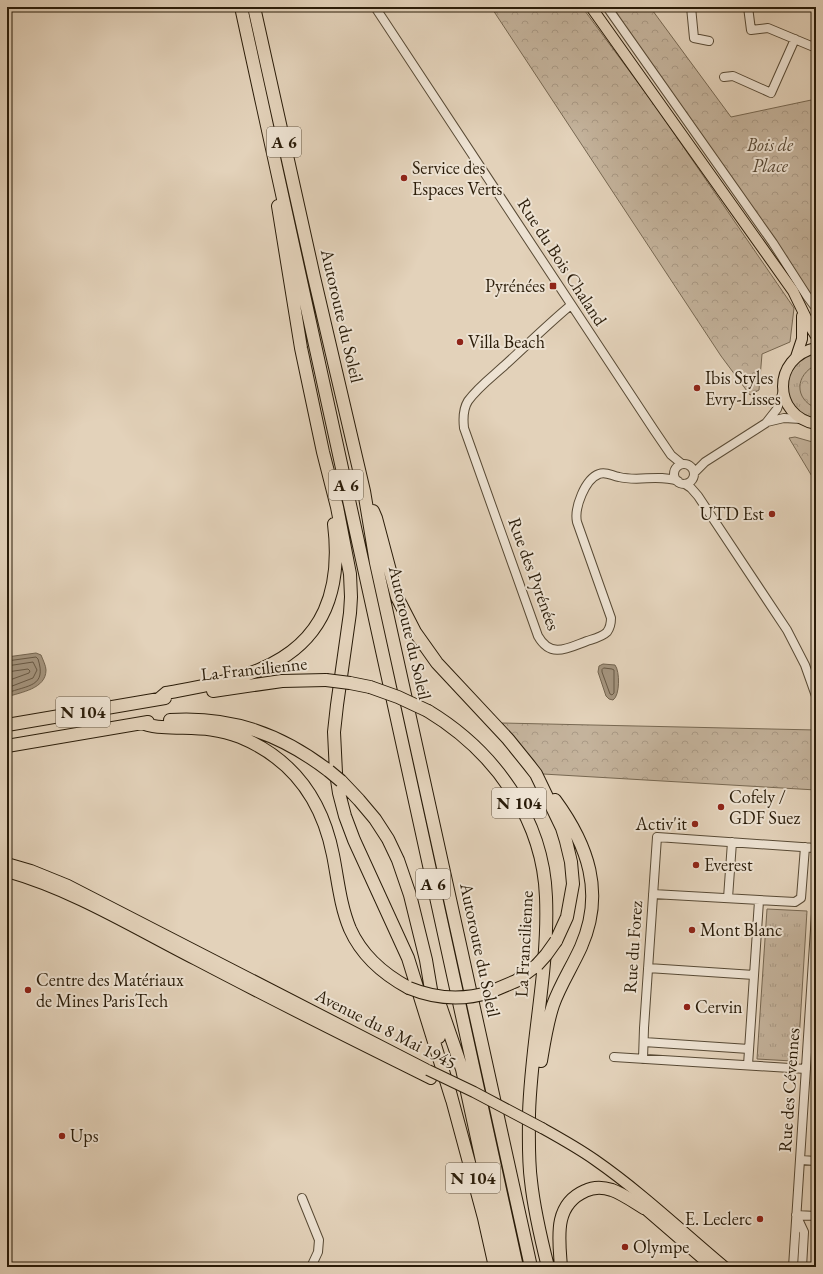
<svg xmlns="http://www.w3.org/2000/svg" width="823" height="1274" viewBox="0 0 823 1274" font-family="'EB Garamond',serif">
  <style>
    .grass { fill: url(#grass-tufts); stroke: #776852 }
    .forest { fill: url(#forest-crowns); stroke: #776852 }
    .water { fill: #a4947e; stroke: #73644f }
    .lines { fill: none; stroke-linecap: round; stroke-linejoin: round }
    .shore { stroke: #675844; stroke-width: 1 }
    .minor-casing { stroke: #584a35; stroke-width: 10 }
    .major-casing { stroke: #2a1c09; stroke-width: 12 }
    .highway-casing { stroke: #2a1c09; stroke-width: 14 }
    .minor { stroke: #ede2d2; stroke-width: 8 }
    .major { stroke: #e3d2ba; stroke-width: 10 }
    .highway { stroke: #e3d2ba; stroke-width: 12 }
    .major-bridge-casing { stroke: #2a1c09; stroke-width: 12; stroke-linecap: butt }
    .highway-bridge-casing { stroke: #2a1c09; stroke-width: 14; stroke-linecap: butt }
    .major-bridge { stroke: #e3d2ba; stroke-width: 10 }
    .highway-bridge { stroke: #e3d2ba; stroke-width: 12 }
    .poi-dot { fill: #8f2418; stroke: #ede2d2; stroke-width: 1.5 }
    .labels { text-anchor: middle; stroke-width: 4; stroke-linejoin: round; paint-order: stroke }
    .shield { fill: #ede2d2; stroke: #645745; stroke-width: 1 }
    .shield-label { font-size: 17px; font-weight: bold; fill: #2a1c09 }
    .park-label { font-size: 18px; font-style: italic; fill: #584935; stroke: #ede2d2 }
    .poi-label { font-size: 18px; fill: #2a1c09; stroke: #ede2d2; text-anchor: start }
    .street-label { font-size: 18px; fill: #2a1c09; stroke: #ede2d2 }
  </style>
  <defs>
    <pattern id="grass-tufts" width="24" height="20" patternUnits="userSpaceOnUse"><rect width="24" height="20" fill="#c4b39c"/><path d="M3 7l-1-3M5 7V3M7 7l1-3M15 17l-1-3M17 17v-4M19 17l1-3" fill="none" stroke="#a99985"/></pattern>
    <pattern id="forest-crowns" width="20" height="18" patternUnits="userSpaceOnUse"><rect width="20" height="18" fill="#c4b39c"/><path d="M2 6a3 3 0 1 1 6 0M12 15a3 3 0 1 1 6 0" fill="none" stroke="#a99985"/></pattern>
  </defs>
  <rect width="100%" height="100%" fill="#e3d2ba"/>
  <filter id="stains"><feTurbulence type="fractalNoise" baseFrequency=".005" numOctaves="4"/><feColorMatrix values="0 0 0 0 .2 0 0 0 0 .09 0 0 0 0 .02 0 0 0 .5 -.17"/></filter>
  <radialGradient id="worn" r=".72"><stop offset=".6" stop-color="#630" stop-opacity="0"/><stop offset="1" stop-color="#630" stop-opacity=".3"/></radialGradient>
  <path class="grass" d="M816 353V419C812 418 808 417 804 416 781 404 782 372 801 359 805 356 811 355 816 353Z
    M767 909 807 911 798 1057 792 1061 757 1059Z"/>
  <path class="forest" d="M491 7H582L656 107 794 308 790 342 762 354 759 390 750 395 721 356Z
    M609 7H650L731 117 816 99V301Z
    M816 365V408C794 399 795 375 816 365Z
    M795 437 816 443V483L789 438Z
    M502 723 816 730V790L543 774Z"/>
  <path class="water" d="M327 7H353L332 11 328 10Z
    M36 653 41 655C43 660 46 666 46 670 46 689 21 692 7 697V657Z
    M603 664 615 665C620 671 620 696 613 700L609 699 606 696 598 672 599 666Z"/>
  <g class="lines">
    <path class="shore" d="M7 661 36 657 38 659C47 687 28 685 7 693
      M7 666 33 662 37 670 33 678 7 688
      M604 668 612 669 614 670V693L612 695 610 694 602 672V670Z
      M7 672 28 669 30 671 29 673 7 681"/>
    <defs>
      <path id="minor" d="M375 7 654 430 671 455 682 464
        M607 7 773 243 807 296 816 308
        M691 7 694 38 709 41
        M748 7 751 30 768 28 816 48
        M724 77 733 76 771 93 795 39
        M571 305C548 324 527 345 505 365 493 376 478 387 468 401 463 409 463 419 464 428L538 636C551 659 568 648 587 641 593 639 602 637 607 632 610 628 611 623 611 618L577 522C574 508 585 479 599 474 606 471 612 476 619 477 639 482 658 474 678 481
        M767 422 784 418 801 419
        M674 474a10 10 0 1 1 20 0a10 10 0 1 1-20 0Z
        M694 473 705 462 766 423 777 409 783 391
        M685 484 691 488 698 496 787 630 805 665 816 696
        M653 894 795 902 801 898 805 847
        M728 898 732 842
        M648 968 754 975
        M644 1042 749 1049
        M614 1057 806 1069
        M643 1059 644 1028 657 837 816 848
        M748 1065 759 901
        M801 1160 816 1161
        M302 1198 319 1240 318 1252 311 1267
        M793 1267 816 914
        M802 1267 804 1232 796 1215 816 1216"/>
      <path id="major" d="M591 7 793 291 811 328 816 336
        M816 348C772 357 772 416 816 424
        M796 357 802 339V316
        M7 863 31 870 68 885 426 1069
        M7 872C74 891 135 929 196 960 274 1001 352 1040 431 1079
        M542 1128C560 1138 578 1148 595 1160 641 1192 682 1231 725 1267
        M638 1203 712 1267"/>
      <path id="highway" d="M241 7 517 1267
        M254 7 314 277 364 491 376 563 531 1267
        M278 206 301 348 323 452 337 507 350 574 351 597 350 613 337 705 334 732 336 773 339 793 345 816 354 840 408 958 452 1100
        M373 511 376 518 397 597 415 632 437 663 508 739 529 765 536 774 562 828 566 841 571 862 573 884 567 917 556 941
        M350 683 370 687
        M213 691 282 681 326 680
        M159 699 166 693C198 687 231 682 261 669 325 642 342 589 334 524
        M428 711C494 751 543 818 546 897 549 970 531 1042 529 1114 529 1136 528 1159 531 1181 534 1210 541 1239 548 1267
        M170 720C231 716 281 734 329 771
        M142 723C148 725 155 727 162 727 191 729 212 726 240 737 293 759 322 799 333 855 338 880 340 905 350 929 362 956 383 974 409 988
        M7 725 165 698
        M7 746 148 722
        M341 781 359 800 375 819 388 839 398 860 410 895 426 960 439 1037
        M490 992 516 981 537 965
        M439 1002 462 1069 505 1267
        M541 1061C544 1043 547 1023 553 1005 560 985 572 967 581 947 605 893 588 845 555 800
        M450 1092 484 1218 495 1267
        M561 1267C559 1239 553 1205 585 1191 593 1187 603 1187 612 1190 623 1194 634 1202 644 1208"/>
    </defs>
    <use href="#minor" class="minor-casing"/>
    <use href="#major" class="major-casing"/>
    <use href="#highway" class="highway-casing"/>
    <use href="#minor" class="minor"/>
    <use href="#major" class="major"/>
    <use href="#highway" class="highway"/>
    <defs>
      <path id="major-bridge" d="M428 1070 474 1092 542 1128"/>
      <path id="highway-bridge" d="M326 680 350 683
        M370 687 398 697 428 711
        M329 771 341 781
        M537 965 546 955 556 941
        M409 988C436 999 462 1001 490 992"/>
    </defs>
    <use href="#major-bridge" class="major-bridge-casing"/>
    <use href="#highway-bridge" class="highway-bridge-casing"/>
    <use href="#major-bridge" class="major-bridge"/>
    <use href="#highway-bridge" class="highway-bridge"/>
  </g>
  <g class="poi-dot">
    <circle cx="404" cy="178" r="4"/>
    <rect x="549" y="282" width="8" height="8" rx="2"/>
    <circle cx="460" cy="342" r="4"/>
    <circle cx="697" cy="388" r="4"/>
    <circle cx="772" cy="514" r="4"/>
    <circle cx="721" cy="807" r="4"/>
    <circle cx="695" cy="824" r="4"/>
    <circle cx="696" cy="865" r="4"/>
    <circle cx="692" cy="930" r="4"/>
    <circle cx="28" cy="990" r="4"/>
    <circle cx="687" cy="1007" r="4"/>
    <circle cx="62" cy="1136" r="4"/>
    <circle cx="760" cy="1219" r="4"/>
    <circle cx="625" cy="1247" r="4"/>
  </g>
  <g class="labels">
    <g class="shield">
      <rect x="267" y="127" width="34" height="30" rx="3"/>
      <rect x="329" y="470" width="34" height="30" rx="3"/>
      <rect x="56" y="697" width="54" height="30" rx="3"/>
      <rect x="492" y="788" width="54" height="30" rx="3"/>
      <rect x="416" y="869" width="34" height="30" rx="3"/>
      <rect x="446" y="1163" width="54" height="30" rx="3"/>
    </g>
    <g class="shield-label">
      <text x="284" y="148">A 6</text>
      <text x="346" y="491">A 6</text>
      <text x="83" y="718">N 104</text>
      <text x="519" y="809">N 104</text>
      <text x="433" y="890">A 6</text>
      <text x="473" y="1184">N 104</text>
    </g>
    <g class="park-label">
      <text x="770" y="151">Bois de<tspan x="770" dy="21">Place</tspan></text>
    </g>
    <g class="poi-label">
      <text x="412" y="174">Service des<tspan x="412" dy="21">Espaces Verts</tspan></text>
      <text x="545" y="292" text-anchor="end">Pyrénées</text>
      <text x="468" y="348">Villa Beach</text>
      <text x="705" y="384">Ibis Styles<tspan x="705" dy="21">Evry-Lisses</tspan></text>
      <text x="764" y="520" text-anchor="end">UTD Est</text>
      <text x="729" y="803">Cofely /<tspan x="729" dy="21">GDF Suez</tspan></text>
      <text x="687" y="830" text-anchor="end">Activ'it</text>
      <text x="704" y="871">Everest</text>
      <text x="700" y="936">Mont Blanc</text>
      <text x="36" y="986">Centre des Matériaux<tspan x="36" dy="21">de Mines ParisTech</tspan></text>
      <text x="695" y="1013">Cervin</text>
      <text x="70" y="1142">Ups</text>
      <text x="752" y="1225" text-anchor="end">E. Leclerc</text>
      <text x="633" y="1253">Olympe</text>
    </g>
    <g class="street-label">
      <text transform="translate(562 262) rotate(57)" y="6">Rue du Bois Chaland</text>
      <text transform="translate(342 316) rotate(77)" y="6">Autoroute du Soleil</text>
      <text transform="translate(534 574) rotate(70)" y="6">Rue des Pyrénées</text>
      <text transform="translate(410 633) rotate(77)" y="6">Autoroute du Soleil</text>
      <text transform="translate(254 669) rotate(-6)" y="6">La Francilienne</text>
      <text transform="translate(524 944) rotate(-87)" y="6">La Francilienne</text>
      <text transform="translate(633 947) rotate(-86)" y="6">Rue du Forez</text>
      <text transform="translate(480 950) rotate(78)" y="6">Autoroute du Soleil</text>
      <text transform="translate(386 1029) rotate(27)" y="6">Avenue du 8 Mai 1945</text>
      <text transform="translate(789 1090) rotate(-86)" y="6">Rue des Cévennes</text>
    </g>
  </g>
  <rect width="823" height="1274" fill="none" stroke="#e3d2ba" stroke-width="24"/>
  <rect x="8" y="8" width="807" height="1258" fill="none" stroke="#2a1c09" stroke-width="2"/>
  <rect x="12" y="12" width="799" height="1250" fill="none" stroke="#2a1c09"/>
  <rect width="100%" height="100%" filter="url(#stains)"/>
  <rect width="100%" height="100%" fill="url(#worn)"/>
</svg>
